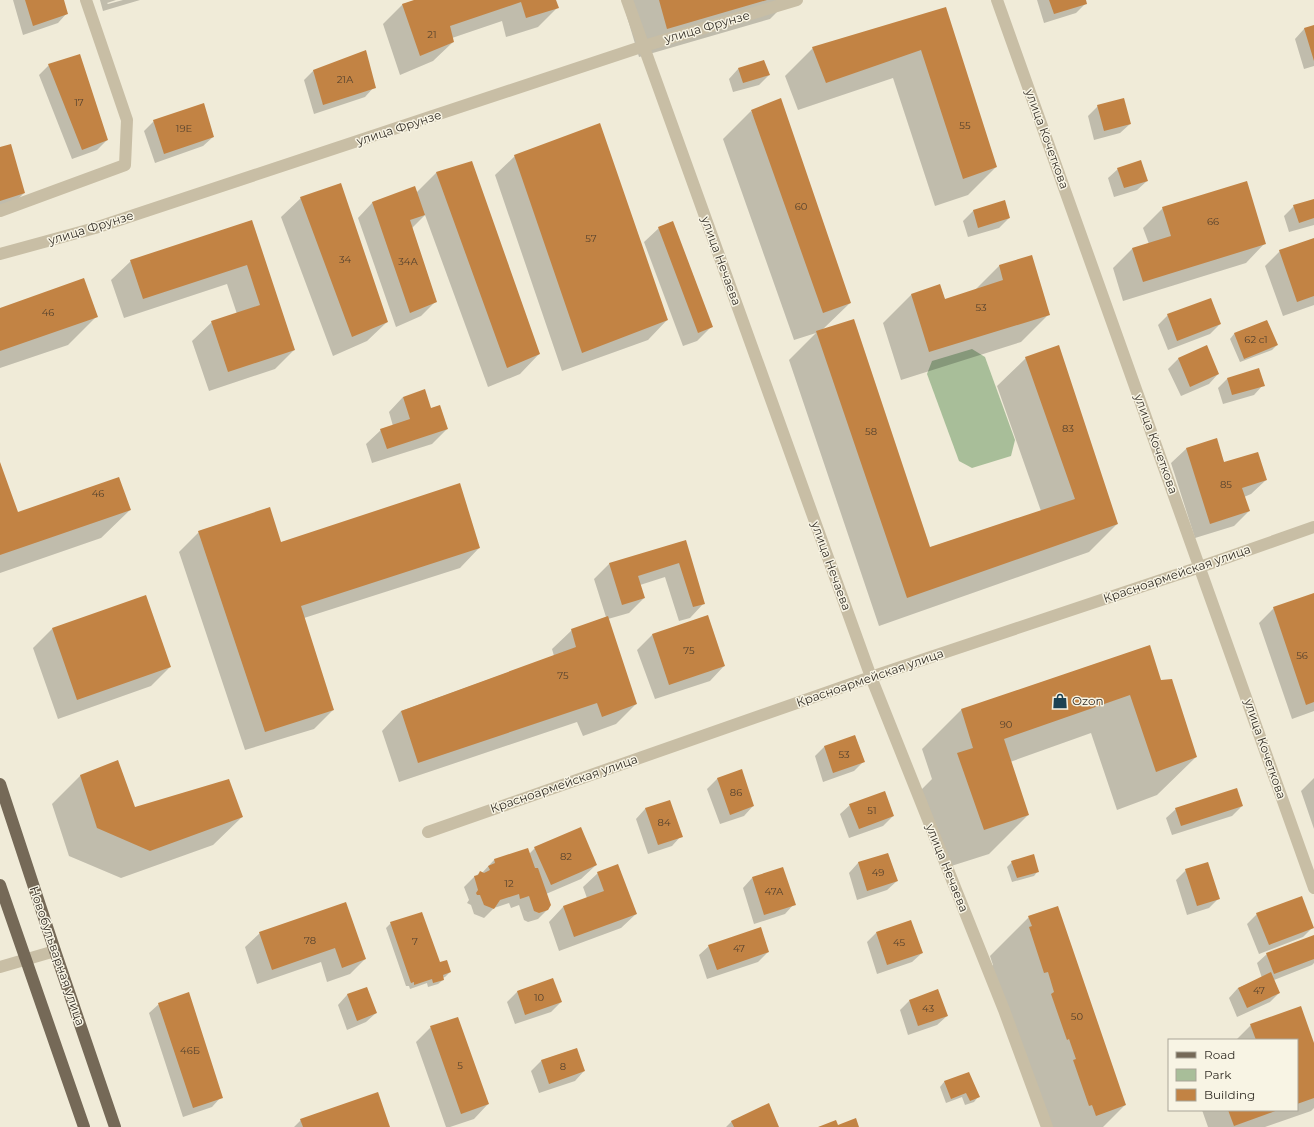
<svg xmlns="http://www.w3.org/2000/svg" width="1314" height="1127" viewBox="0 0 1314 1127" font-family="Montserrat,sans-serif">
  <style>
    .green { fill: #a8be99 }
    .shadow { fill: #0003 }
    .building { fill: #c28344 }
    .lines { fill: none; stroke-linecap: round; stroke-linejoin: round }
    .minor { stroke: #c8bea5; stroke-width: 12 }
    .major { stroke: #756957; stroke-width: 12 }
    .labels { text-anchor: middle; stroke-width: 3; stroke-linejoin: round; paint-order: stroke }
    .number-label { font-size: 10px; fill: #57432e }
    .street-label { font-size: 12px; fill: #332e26; stroke: #f8f4e4 }
    .poi-label { font-size: 12px; fill: #332e26; stroke: #f8f4e4; text-anchor: start }
  </style>
  <rect width="100%" height="100%" fill="#f0ebd8"/>
  <path class="green" d="M972 349 985 357 1015 440 1011 456 972 468 959 461 927 374 932 361Z"/>
  <path class="shadow" d="M13 0H63L67 13 58 23 23 35Z
    M100 0H116L107 3 108 4 123 0H140L103 11Z
    M417 0H555L557 8 538 27 506 37 502 21 452 38 453 42 433 61 400 75 383 24 403 4Z
    M622 0H789L770 19 639 57Z
    M1037 0H1085L1086 3 1076 13 1044 23Z
    M945 9 996 167 968 195 935 206 893 78 798 110 785 76 813 48Z
    M1314 26V66L1304 69 1295 39 1304 29Z
    M49 65 107 140 97 150 72 159 39 75Z
    M738 69 769 75 759 85 733 92 729 79Z
    M314 70 374 87 365 97 314 114 304 80Z
    M1098 106 1130 124 1120 133 1094 140 1088 116Z
    M751 111 850 303 822 330 929 548 1041 511 997 386 1026 358 1117 524 1089 552 879 626 789 360 816 333 794 340 723 139Z
    M154 121 213 137 203 146 155 163 144 131Z
    M0 148 24 193 9 208 0 211Z
    M515 156 667 320 648 340 562 371 495 175Z
    M471 163 539 354 520 374 488 387 425 215 412 228 436 301 421 316 396 327 358 218 372 203 414 188 416 193 436 173Z
    M1118 169 1147 181 1137 190 1114 197 1108 178Z
    M301 198 387 322 367 341 333 356 281 217Z
    M1314 200V225L1289 232 1284 216 1294 206Z
    M1004 202 1009 218 999 228 968 237 963 221 973 211Z
    M1163 208 1265 243 1246 263 1123 301 1113 268 1132 249 1149 244 1143 228Z
    M251 221 294 350 275 369 209 391 192 341 212 322 237 314 227 284 124 318 111 280 131 261Z
    M659 228 712 326 697 341 683 346 644 242Z
    M1314 239V305L1283 316 1265 266 1280 251Z
    M1031 256 1049 314 1021 342 901 380 883 323 911 295 940 286 945 300 974 291 999 266Z
    M0 309 96 317 68 345 0 368Z
    M1168 315 1220 324 1210 334 1168 350 1158 325Z
    M1267 321 1277 345 1272 350 1240 362 1230 339 1234 334Z
    M1207 347 1218 374 1209 384 1181 396 1168 369 1178 359Z
    M1227 379 1263 385 1254 395 1223 404 1218 388Z
    M403 397 431 409 447 429 432 444 372 463 366 444 381 430 393 426 389 412Z
    M1216 439 1224 463 1266 480 1251 494 1244 497 1249 511 1234 526 1195 538 1171 463 1186 449Z
    M0 465 17 513 130 510 101 538 0 573Z
    M199 532 280 543 479 548 460 568 304 618 333 710 314 729 245 750 179 552Z
    M685 541 704 603 690 618 679 621 665 577 640 585 644 598 629 613 608 619 636 704 616 724 583 736 577 722 399 782 382 731 401 711 554 656 552 649 572 630 606 617 594 579 609 564Z
    M1314 595V711L1292 719 1259 623 1274 608Z
    M707 616 724 666 710 681 655 699 637 650 652 635Z
    M52 629 170 667 151 686 58 719 33 648Z
    M1149 646 1160 682 1196 757 1157 795 1117 810 1091 733 1010 762 1028 815 989 854 945 868 918 793 932 779 922 749 961 710Z
    M855 736 864 761 854 771 823 782 815 756 824 747Z
    M117 762 135 809 242 817 213 845 121 878 69 856 52 804 80 776Z
    M741 771 753 806 744 816 720 824 707 789 717 779Z
    M1314 778V829L1301 791Z
    M669 801 681 836 672 846 648 854 636 819 645 809Z
    M850 805 893 816 883 826 849 838 840 814Z
    M1242 806 1232 816 1172 835 1166 818 1176 809Z
    M535 848 596 865 581 879 546 894 548 909 538 919 528 922 524 920 519 905 511 908 509 903 494 908 484 918 474 914 471 905 467 903 469 900 464 887 474 877 481 872 482 873 494 860 529 854Z
    M888 854 897 881 887 890 857 900 849 873 858 863Z
    M1012 862 1038 871 1034 876 1012 882 1007 867Z
    M1186 870 1219 898 1209 908 1187 915 1176 880Z
    M598 873 636 914 621 928 559 951 549 922 563 907 587 898 583 887Z
    M752 878 794 904 785 914 754 924 743 888Z
    M345 903 365 959 350 974 327 982 321 962 257 984 245 947 260 933Z
    M1257 914 1313 927 1303 937 1259 954 1247 924Z
    M1029 917 1125 1105 1103 1127H1044L990 967 993 965 990 956Z
    M391 923 450 972 445 977 442 978 443 980 438 984 428 987 427 983 410 989 409 986H406L386 928Z
    M876 933 922 953 912 962 877 974 867 942Z
    M1314 936V963L1312 965 1274 980 1279 993 1270 1002 1237 1017 1229 998 1238 988 1262 978 1257 963 1267 954Z
    M709 946 768 952 758 962 707 979 699 955Z
    M553 980 561 1002 551 1012 515 1024 507 1002 517 992Z
    M366 988 376 1013 366 1022 347 1030 338 1005 347 995Z
    M909 1001 947 1016 937 1025 908 1035 900 1010Z
    M159 1004 221 1097 212 1107 183 1117 149 1013Z
    M1300 1008 1314 1046V1108L1311 1111 1265 1127H1208L1202 1110H1297V1040H1236L1251 1025Z
    M431 1027 488 1104 474 1119 450 1127H446L416 1042Z
    M576 1049 584 1071 575 1081 539 1093 531 1071 541 1061Z
    M968 1073 978 1097 974 1102 965 1105 962 1097 946 1103 940 1087 944 1082Z
    M301 1120 389 1127H294Z
    M732 1121 778 1127H726Z"/>
  <path class="building" d="M25 0H64L68 14 33 26Z
    M414 0H556L559 8 526 18 521 2 450 26 454 42 420 56 402 4Z
    M659 0H767L667 29Z
    M1049 0H1086L1087 4 1054 14Z
    M946 7 997 167 963 179 921 50 826 83 812 47Z
    M1314 25V61L1304 28Z
    M366 50 376 88 323 105 313 70Z
    M80 54 108 140 82 150 48 64Z
    M764 60 770 75 743 83 738 68Z
    M781 98 851 303 823 313 751 110Z
    M1124 98 1131 124 1104 131 1097 105Z
    M204 103 214 137 164 154 153 120Z
    M600 123 668 320 582 353 514 155Z
    M11 144 25 193 0 201V147Z
    M1141 160 1148 181 1124 188 1117 168Z
    M472 161 540 354 507 368 436 172Z
    M1247 181 1266 244 1143 282 1132 248 1171 236 1162 207Z
    M341 183 388 322 352 337 300 197Z
    M415 186 425 215 410 220 437 302 410 313 372 202Z
    M1314 199V218L1299 223 1293 205Z
    M1005 200 1010 218 978 228 973 210Z
    M252 220 295 350 228 372 211 321 260 305 247 265 143 299 130 260Z
    M673 221 713 327 698 333 658 227Z
    M1314 238V296L1297 302 1279 250Z
    M1032 255 1050 315 929 352 911 294 940 284 945 299 1003 280 999 265Z
    M84 278 98 317 0 351V308Z
    M1211 298 1221 324 1177 341 1167 314Z
    M854 319 930 547 1075 499 1025 357 1059 345 1118 524 907 598 816 331Z
    M1267 320 1278 345 1244 359 1234 333Z
    M1207 345 1219 374 1190 387 1178 358Z
    M1259 368 1265 386 1232 395 1227 378Z
    M425 389 431 408 440 405 448 429 387 449 380 429 410 419 403 397Z
    M1217 438 1224 462 1258 452 1267 480 1242 488 1250 511 1210 524 1186 448Z
    M0 462 18 512 119 477 131 510 0 555Z
    M460 483 480 548 301 606 334 710 265 732 198 531 270 507 281 542Z
    M686 540 705 604 693 607 679 563 638 576 645 598 622 605 609 563Z
    M1314 593V702L1306 705 1273 607Z
    M146 595 171 667 77 700 52 628Z
    M708 615 725 666 669 685 652 634Z
    M608 616 637 704 602 717 597 703 418 763 401 711 576 647 571 629Z
    M1150 645 1161 680 1172 679 1197 757 1156 772 1130 695 1004 739 1029 815 984 830 957 753 973 748 961 709Z
    M855 735 865 762 833 773 824 746Z
    M118 760 135 807 229 779 243 817 150 851 97 828 80 775Z
    M742 769 754 806 730 815 717 778Z
    M1237 788 1243 806 1181 826 1175 808Z
    M885 791 894 816 859 829 849 804Z
    M670 800 683 837 658 845 645 808Z
    M581 827 597 865 551 885 534 847Z
    M528 848 535 868H538L551 905 548 910 539 913 534 911 529 896 520 899 519 894 500 900 494 909 484 905 480 895H477L476 893 478 890 474 876 478 875 480 871 484 873 490 870 488 866 495 863 494 859Z
    M888 853 898 881 867 891 858 862Z
    M1034 854 1039 872 1017 878 1011 861Z
    M1208 862 1220 899 1197 906 1185 869Z
    M618 864 637 914 574 937 563 906 604 891 597 872Z
    M783 867 796 905 764 915 752 877Z
    M1302 896 1314 928 1269 945 1256 913Z
    M346 902 366 959 342 968 335 948 272 970 259 932Z
    M1058 906 1126 1105 1096 1116 1092 1105 1089 1106 1073 1060 1076 1059 1069 1039 1067 1040 1051 994 1054 992 1048 972 1044 973 1029 927 1032 926 1028 916Z
    M422 912 440 962 447 960 451 972 443 975 444 980 433 983 432 979 414 985V982L411 983 390 922Z
    M911 920 923 953 887 965 876 932Z
    M761 927 769 952 717 970 708 945Z
    M1314 935V959L1274 974 1266 953Z
    M1271 972 1280 993 1247 1008 1238 988Z
    M553 978 562 1002 525 1015 517 991Z
    M367 987 377 1013 357 1021 347 994Z
    M938 989 948 1016 918 1026 909 1000Z
    M189 992 223 1098 193 1108 158 1003Z
    M1301 1006 1314 1043V1098L1297 1104V1040H1256L1250 1024Z
    M458 1017 489 1104 461 1114 430 1026Z
    M577 1048 585 1071 549 1084 541 1060Z
    M969 1072 980 1097 970 1101 966 1093 951 1099 944 1081Z
    M378 1092 390 1127H303L300 1119Z
    M769 1103 779 1127H734L731 1121Z
    M1228 1110H1278L1234 1126Z
    M856 1118 859 1127H818L836 1120 838 1125Z"/>
  <g class="lines">
    <path class="minor" d="M627 0 871 677 1004 1010 1047 1127
      M997 0 1314 888
      M0 211 125 165 127 120 86 0
      M0 254 95 228 644 46 797 0
      M428 832 871 677 1200 567 1314 527
      M0 967 55 951"/>
    <path class="major" d="M0 784 55 951 115 1127
      M0 885 84 1127"/>
  </g>
  <defs>
    <symbol id="shop-bare" viewBox="-9 -9 18 18"><path d="M-5-2.5h2.3a2.7 3.5 0 0 1 5.4 0H5L5.5 6h-11ZM-1.5-2.5h3a1.5 2.3 0 0 0-3 0Z" fill="#1d4253" stroke="#f8f4e4" stroke-width="2.5" paint-order="stroke"/></symbol>
  </defs>
  <g fill-rule="evenodd">
    <use href="#shop-bare" x="1049" y="690" width="22" height="22"/>
  </g>
  <g class="labels">
    <g class="number-label">
      <text x="432" y="38">21</text>
      <text x="345" y="83">21А</text>
      <text x="79" y="106">17</text>
      <text x="965" y="129">55</text>
      <text x="184" y="132">19Е</text>
      <text x="801" y="210">60</text>
      <text x="1213" y="225">66</text>
      <text x="591" y="242">57</text>
      <text x="345" y="263">34</text>
      <text x="408" y="265">34А</text>
      <text x="981" y="311">53</text>
      <text x="48" y="316">46</text>
      <text x="1256" y="343">62 с1</text>
      <text x="1068" y="432">83</text>
      <text x="871" y="435">58</text>
      <text x="1226" y="488">85</text>
      <text x="98" y="497">46</text>
      <text x="689" y="654">75</text>
      <text x="1302" y="659">56</text>
      <text x="563" y="679">75</text>
      <text x="1006" y="728">90</text>
      <text x="844" y="758">53</text>
      <text x="736" y="796">86</text>
      <text x="872" y="814">51</text>
      <text x="664" y="826">84</text>
      <text x="566" y="860">82</text>
      <text x="878" y="876">49</text>
      <text x="509" y="887">12</text>
      <text x="774" y="895">47А</text>
      <text x="310" y="944">78</text>
      <text x="415" y="945">7</text>
      <text x="899" y="946">45</text>
      <text x="739" y="952">47</text>
      <text x="1259" y="994">47</text>
      <text x="539" y="1001">10</text>
      <text x="928" y="1012">43</text>
      <text x="1077" y="1020">50</text>
      <text x="190" y="1054">46Б</text>
      <text x="460" y="1069">5</text>
      <text x="563" y="1070">8</text>
    </g>
    <g class="street-label">
      <text transform="translate(707 27) rotate(-16)" y="4">улица Фрунзе</text>
      <text transform="translate(399 128) rotate(-18)" y="4">улица Фрунзе</text>
      <text transform="translate(1047 139) rotate(70)" y="4">улица Кочеткова</text>
      <text transform="translate(91 228) rotate(-17)" y="4">улица Фрунзе</text>
      <text transform="translate(721 261) rotate(70)" y="4">улица Нечаева</text>
      <text transform="translate(1156 444) rotate(70)" y="4">улица Кочеткова</text>
      <text transform="translate(831 566) rotate(70)" y="4">улица Нечаева</text>
      <text transform="translate(1177 574) rotate(-19)" y="4">Красноармейская улица</text>
      <text transform="translate(870 678) rotate(-19)" y="4">Красноармейская улица</text>
      <text transform="translate(1265 749) rotate(71)" y="4">улица Кочеткова</text>
      <text transform="translate(564 784) rotate(-19)" y="4">Красноармейская улица</text>
      <text transform="translate(947 868) rotate(68)" y="4">улица Нечаева</text>
      <text transform="translate(57 956) rotate(71)" y="4">Новобульварная улица</text>
    </g>
    <g class="poi-label">
      <text x="1072" y="705">Ozon</text>
    </g>
  </g>
  <rect x="1168" y="1039" width="130" height="72" fill="#f8f4e4" stroke="#a9a598"/>
  <rect x="1176" y="1052" width="20" height="6" fill="#756957" stroke="#a9a598"/>
  <text x="1204" y="1059" font-size="12" fill="#332e26">Road</text>
  <rect x="1176" y="1069" width="20" height="12" fill="#a8be99" stroke="#a9a598"/>
  <text x="1204" y="1079" font-size="12" fill="#332e26">Park</text>
  <rect x="1176" y="1089" width="20" height="12" fill="#c28344" stroke="#a9a598"/>
  <text x="1204" y="1099" font-size="12" fill="#332e26">Building</text>
</svg>
